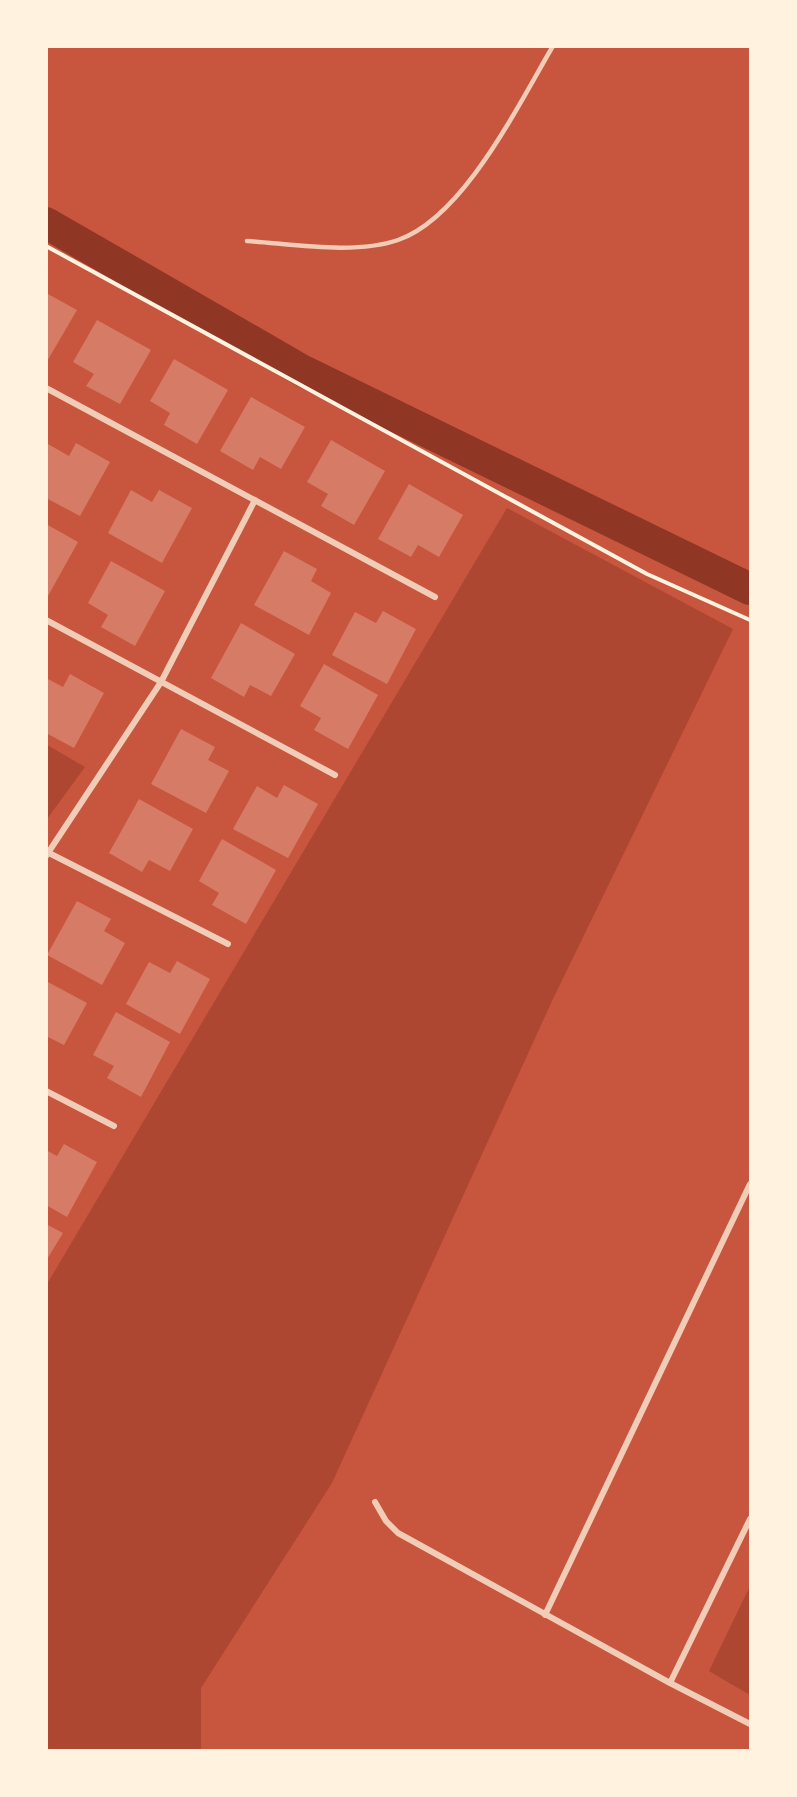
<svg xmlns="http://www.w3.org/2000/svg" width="797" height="1797" viewBox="0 0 797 1797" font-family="Barlow,sans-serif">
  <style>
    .green { fill: #ae4732 }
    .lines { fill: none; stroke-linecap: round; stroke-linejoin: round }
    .canal { stroke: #8f3625; stroke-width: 32 }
    .building { fill: #d67c66 }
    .path { stroke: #fff3e0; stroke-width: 4 }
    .service { stroke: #f1ccb7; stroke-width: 4.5 }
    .minor { stroke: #f1ccb7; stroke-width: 6 }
  </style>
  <rect width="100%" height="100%" fill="#c8553d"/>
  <path class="green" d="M507 508 733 629 552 1001 332 1483 201 1688V1750H47V1284Z
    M47 745 85 767 47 819Z
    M750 1586V1695L709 1671Z"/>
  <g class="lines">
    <path class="canal" d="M46 223 303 371 750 589"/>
  </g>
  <path class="building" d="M46 293 77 310 46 363Z
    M97 320 151 350 120 404 86 386 94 374 73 362Z
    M174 359 228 390 197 444 164 425 170 413 150 401Z
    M251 397 305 427 281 469 260 457 253 470 220 451Z
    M331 440 385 471 354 525 321 506 328 494 307 482Z
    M76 443 110 462 80 516 46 498V447L48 444 69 456Z
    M409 484 463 515 439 557 418 545 411 557 378 539Z
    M131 490 152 502 159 490 192 508 162 563 108 533Z
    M46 524 78 542 48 596 46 595Z
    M284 551 317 569 311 581 331 593 309 635 254 605Z
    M111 561 165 591 135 646 101 627 108 615 88 603Z
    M383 611 416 629 387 684 332 655 355 612 376 623Z
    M241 623 295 654 271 696 250 685 244 697 211 678Z
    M324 664 378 695 348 749 314 730 321 718 300 706Z
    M70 674 104 693 74 748 46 733V678L63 687Z
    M181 729 215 747 208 760 229 771 206 813 151 784Z
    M284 785 318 804 288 858 233 829 257 786 277 798Z
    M139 799 193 829 170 871 149 860 142 872 109 853Z
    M222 839 276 870 246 924 212 905 219 893 199 881Z
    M77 901 111 919 104 931 125 943 102 985 47 955Z
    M177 961 210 979 180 1034 126 1004 149 962 170 973Z
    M46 981 87 1003 64 1045 46 1036Z
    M116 1012 170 1042 141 1097 107 1078 114 1066 93 1055Z
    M64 1144 97 1162 67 1217 46 1205V1150L57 1156Z
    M46 1224 63 1233 46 1261Z"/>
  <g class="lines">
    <path class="path" d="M46 246 647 574 750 620"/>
    <path class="service" d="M247 241C292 244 355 255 398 240 464 217 518 105 553 46"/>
    <path class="minor" d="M46 388 435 597
      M46 620 335 775
      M49 853 228 944
      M46 856 161 682 255 500
      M46 1091 114 1126
      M375 1502 386 1521 398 1533 670 1683 750 1724
      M545 1615 750 1184
      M670 1683 750 1519"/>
  </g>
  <rect width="797" height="1797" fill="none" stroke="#fff3e0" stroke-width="96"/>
</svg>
